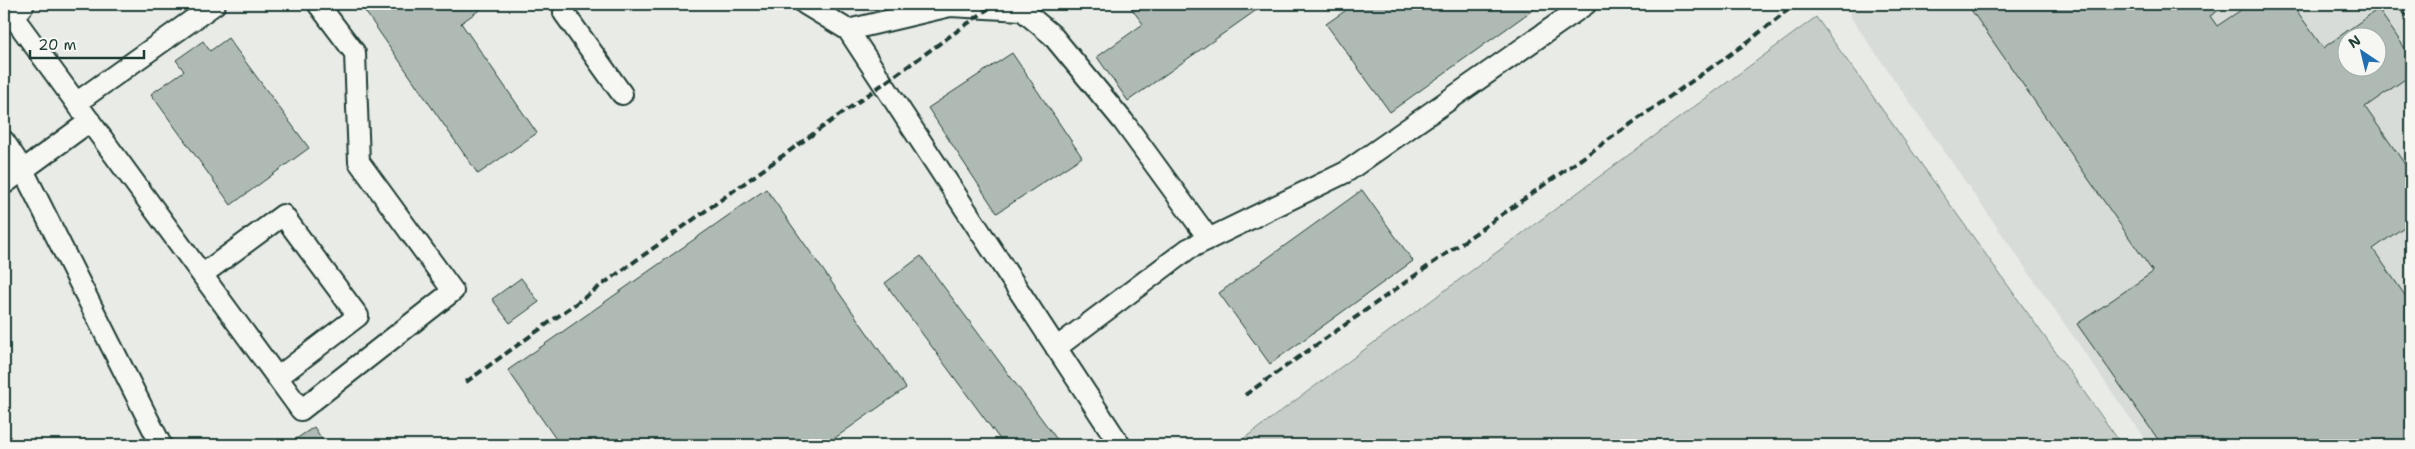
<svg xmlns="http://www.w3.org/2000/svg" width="2415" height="449" viewBox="0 0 2415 449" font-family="'Shantell Sans',sans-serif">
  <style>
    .built { fill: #d8dcd8; fill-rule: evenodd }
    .green { fill: #c7cec9; stroke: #73867e }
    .building { fill: #b0bab5; stroke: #1f3d34; fill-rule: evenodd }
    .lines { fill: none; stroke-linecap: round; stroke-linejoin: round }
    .service-casing { stroke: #1f3d34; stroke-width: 24 }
    .secondary-casing { stroke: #1f3d34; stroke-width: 31 }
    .service { stroke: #f6f6f2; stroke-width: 20 }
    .secondary { stroke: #f6f6f2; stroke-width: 28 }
    .rail { stroke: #1f3d34; stroke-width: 4; stroke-dasharray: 8 4; stroke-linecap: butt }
  </style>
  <rect width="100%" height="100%" fill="#e9ebe7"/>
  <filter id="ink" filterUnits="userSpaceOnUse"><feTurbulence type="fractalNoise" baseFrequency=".02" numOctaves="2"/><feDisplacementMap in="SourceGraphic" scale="10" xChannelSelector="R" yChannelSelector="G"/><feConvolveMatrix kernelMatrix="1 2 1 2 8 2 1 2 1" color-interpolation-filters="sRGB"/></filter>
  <g filter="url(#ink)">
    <path class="built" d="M1855 4H2411V445H2149L1849 15ZM2348 38H2378V68H2348Z"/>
    <path class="green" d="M1816 17 2122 445H1235Z"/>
    <path class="building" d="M360 4H488L461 23 537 133 478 174Z
      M1137 4H1265L1128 101 1097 57 1143 24 1131 8Z
      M1355 4H1541L1390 112 1326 24Z
      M1967 4H2228L2210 16 2217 26 2250 4H2292L2323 48 2378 9 2411 57V75L2365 107 2411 173V222L2373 249 2411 304V445H2162L2077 324 2153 272ZM2348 38H2378V68H2348Z
      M228 38 309 148 231 205 151 94 184 71 176 60 203 41 210 51Z
      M1012 53 1082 157 997 213 928 108Z
      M766 189 906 388 825 445H560L508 370Z
      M1362 190 1413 261 1270 364 1219 293Z
      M921 256 1061 445H1004L885 283Z
      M521 278 539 302 510 323 492 299Z
      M314 427 326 445H301L296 439Z"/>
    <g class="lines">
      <defs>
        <path id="service" d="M567 4 564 13 622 94
          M805 4 848 30 1120 445
          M2410 4 2411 5
          M9 11 301 410 453 291 359 162 355 53 318 4
          M848 30 950 6 1022 10 1052 35 1123 121 1209 239
          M76 103 215 4
          M4 141 23 170 161 445
          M4 184 90 121
          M203 274 283 215 358 316 278 377
          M1056 348 1188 249 1346 172 1586 4"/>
        <path id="secondary" d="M4 15 20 4"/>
      </defs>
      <use href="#service" class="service-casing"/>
      <use href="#secondary" class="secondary-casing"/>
      <use href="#service" class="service"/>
      <use href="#secondary" class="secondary"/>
      <path class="rail" d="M466 382 995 4
        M1245 395 1749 41 1795 4"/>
    </g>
  </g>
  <rect width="2415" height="449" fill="none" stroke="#f6f6f2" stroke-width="20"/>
  <rect x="10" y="10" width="2395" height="429" fill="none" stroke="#1f3d34" stroke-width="2" filter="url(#ink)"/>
  <g transform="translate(2362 52) rotate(325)"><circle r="24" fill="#f6f6f2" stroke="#a0aca6"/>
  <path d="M0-4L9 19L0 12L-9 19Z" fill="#1f6fb2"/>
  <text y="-8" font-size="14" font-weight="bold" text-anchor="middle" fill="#1f3d34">N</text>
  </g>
  <path d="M30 50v8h114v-8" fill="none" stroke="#1f3d34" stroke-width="2.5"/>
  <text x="38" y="50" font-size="15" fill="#1f3d34" stroke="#f6f6f2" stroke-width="4" paint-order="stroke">20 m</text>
</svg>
